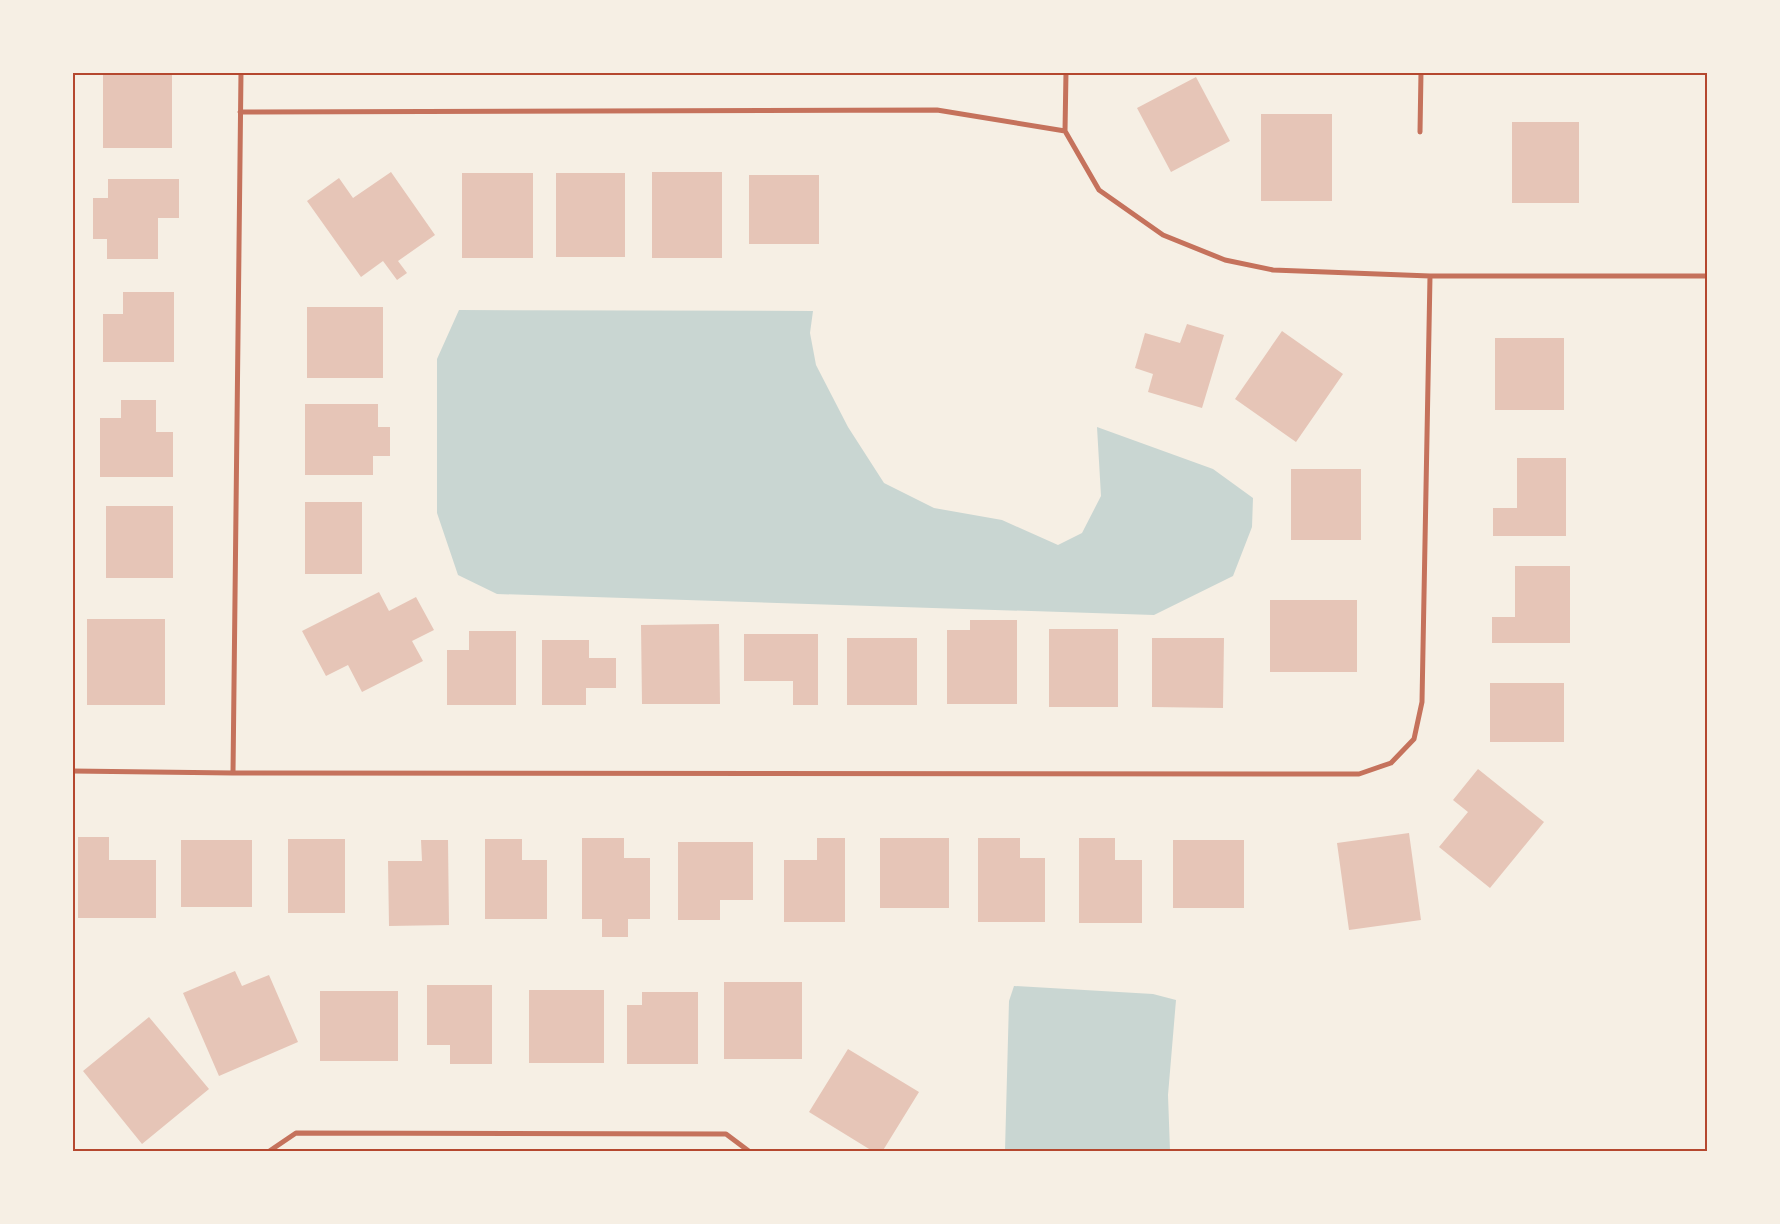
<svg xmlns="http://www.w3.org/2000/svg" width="1780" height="1224" viewBox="0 0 1780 1224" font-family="'IBM Plex Sans',sans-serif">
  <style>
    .water { fill: #c9d6d2 }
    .building { fill: #e6c5b7 }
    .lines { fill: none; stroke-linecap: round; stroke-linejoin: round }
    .minor { stroke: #c5725c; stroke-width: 5 }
    .neatline { fill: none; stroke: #b5482f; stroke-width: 2 }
  </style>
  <rect width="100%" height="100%" fill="#f6efe4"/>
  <path class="water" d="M459 310 813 311 810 333 816 365 848 427 884 483 934 508 1002 520 1058 545 1082 533 1101 496 1097 427 1213 469 1253 498 1252 527 1233 576 1154 615 497 594 458 575 437 513V359Z
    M1014 986 1153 994 1176 1000 1168 1095 1170 1151H1005L1009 1001Z"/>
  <path class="building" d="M103 73H172V148H103Z
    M1196 77 1230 141 1171 172 1137 108Z
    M1261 114H1332V201H1261Z
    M1512 122H1579V203H1512Z
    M391 172 435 235 398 261 407 273 397 280 383 261 361 277 307 201 339 178 353 198Z
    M652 172H722V258H652Z
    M462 173H533V258H462Z
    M556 173H625V257H556Z
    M749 175H819V244H749Z
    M108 179H179V218H158V259H107V239H93V198H108Z
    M123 292H174V362H103V314H123Z
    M307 307H383V378H307Z
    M1187 324 1224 335 1202 408 1148 392 1153 374 1135 368 1145 333 1180 343Z
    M1282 331 1343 374 1296 442 1235 399Z
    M1495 338H1564V410H1495Z
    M121 400H156V432H173V477H100V418H121Z
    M305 404H378V427H390V456H373V475H305Z
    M1517 458H1566V536H1493V508H1517Z
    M1291 469H1361V540H1291Z
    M305 502H362V574H305Z
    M106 506H173V578H106Z
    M1515 566H1570V643H1492V617H1515Z
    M379 592 389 611 416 597 434 630 412 641 423 661 362 692 348 665 326 676 302 631Z
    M1270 600H1357V672H1270Z
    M87 619H165V705H87Z
    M970 620H1017V704H947V630H970Z
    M719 624 720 704H642L641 625Z
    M1049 629H1118V707H1049Z
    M469 631H516V705H447V650H469Z
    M744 634H818V705H793V681H744Z
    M847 638H917V705H847Z
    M1152 638H1224L1223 708 1152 707Z
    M542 640H589V658H616V688H586V705H542Z
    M1490 683H1564V742H1490Z
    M1478 769 1544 822 1490 888 1439 847 1468 812 1453 800Z
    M1409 833 1421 920 1349 930 1337 843Z
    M78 837H109V860H156V918H78Z
    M582 838H624V858H650V919H628V937H602V919H582Z
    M817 838H845V922H784V860H817Z
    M880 838H949V908H880Z
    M978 838H1020V858H1045V922H978Z
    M1079 838H1115V860H1142V923H1079Z
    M288 839H345V913H288Z
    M485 839H522V860H547V919H485Z
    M181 840H252V907H181Z
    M421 840H448L449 925 389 926 388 861H422Z
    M1173 840H1244V908H1173Z
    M678 842H753V900H720V920H678Z
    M235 971 242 986 269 975 298 1042 219 1076 183 993Z
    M724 982H802V1059H724Z
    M427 985H492V1064H450V1045H427Z
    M529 990H604V1063H529Z
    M320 991H398V1061H320Z
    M642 992H698V1064H627V1005H642Z
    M149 1017 209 1089 142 1144 83 1071Z
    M848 1049 919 1092 882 1152H874L809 1112Z"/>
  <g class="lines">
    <path class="minor" d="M240 112 937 110 1065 131 1099 190 1163 235 1225 260 1273 270 1430 276H1708
      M1065 131 1066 72
      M1420 132 1421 72
      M72 771 233 773 1359 774 1391 763 1414 739 1422 702 1430 276
      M233 773 241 72
      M268 1152 296 1133 726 1134 750 1152"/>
  </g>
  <rect width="1780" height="1224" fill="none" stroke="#f6efe4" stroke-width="148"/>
  <rect x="74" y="74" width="1632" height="1076" class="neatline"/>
</svg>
